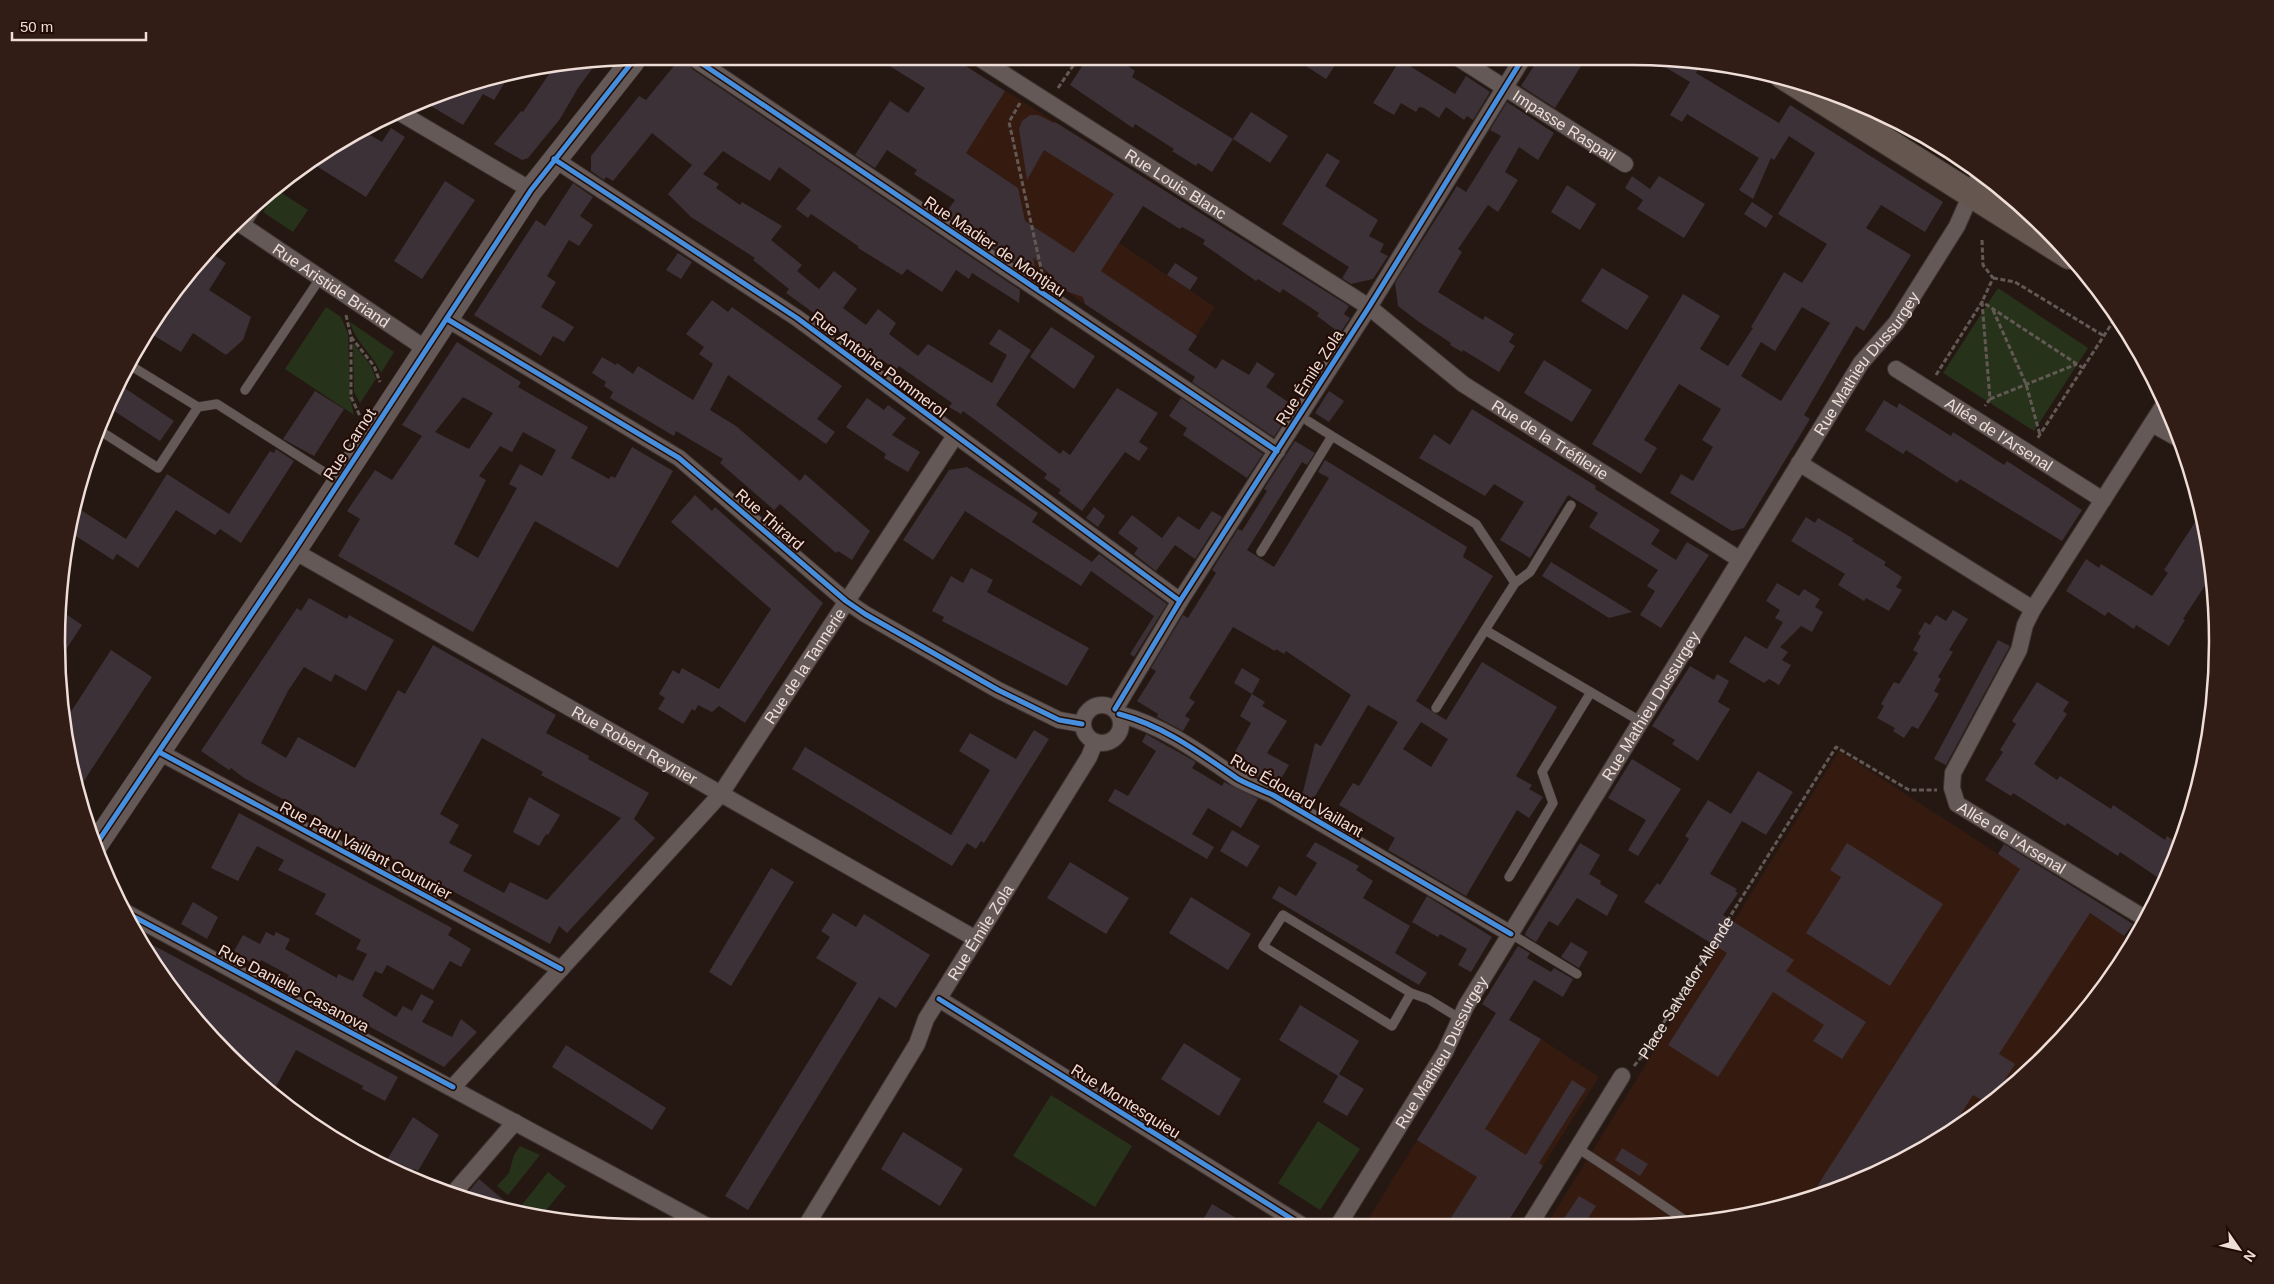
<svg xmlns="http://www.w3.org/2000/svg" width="2274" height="1284" viewBox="0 0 2274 1284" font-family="Arial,sans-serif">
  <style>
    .built { fill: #351a10 }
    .green { fill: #27321a }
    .building { fill: #3c3137; fill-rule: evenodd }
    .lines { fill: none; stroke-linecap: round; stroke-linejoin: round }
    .service-casing { stroke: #3f3431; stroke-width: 10 }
    .minor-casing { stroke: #3f3431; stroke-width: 18 }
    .secondary-casing { stroke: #3f3431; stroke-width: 25 }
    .primary-casing { stroke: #3f3431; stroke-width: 28 }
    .path { stroke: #635954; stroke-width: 3; stroke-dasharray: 5 2.5; stroke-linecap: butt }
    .service { stroke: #645956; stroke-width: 9 }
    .minor { stroke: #645956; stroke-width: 16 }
    .secondary { stroke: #645956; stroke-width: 24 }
    .primary { stroke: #655750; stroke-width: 26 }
    .cycleway-casing { stroke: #220c05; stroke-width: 8 }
    .cycleway { stroke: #468fdf; stroke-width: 5 }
    .labels { text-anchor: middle; stroke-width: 4.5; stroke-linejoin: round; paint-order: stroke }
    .street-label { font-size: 16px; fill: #efded8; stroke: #220c05 }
    .rim { fill: none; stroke: #efded8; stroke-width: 2.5 }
  </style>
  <rect width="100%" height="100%" fill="#251813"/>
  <path class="built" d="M944 60H956L1156 185 1119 243 1215 307 1177 366 984 236 1015 186 908 113Z
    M1839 751 2134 942 2046 1056 1957 1129 1821 1197 1708 1223H1548Z
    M1496 1013 1541 1039 1599 1077 1507 1223 1365 1224Z"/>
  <path class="green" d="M277 190 308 210 293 232 263 212Z
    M1998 288 2088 348 2034 431 1943 373Z
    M326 307 341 317 348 334 350 398 354 415 285 369Z
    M350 322 394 352 381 373C373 354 355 342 350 322Z
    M353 343 371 366 376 379 360 403 354 392Z
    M1051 1095 1132 1146 1095 1207 1013 1156Z
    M1318 1121 1360 1149 1320 1210 1278 1183Z
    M520 1146 540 1155 508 1195 497 1186 509 1173 514 1155Z
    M548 1172 566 1186 543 1214 529 1212 521 1206Z"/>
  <path class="building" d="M1670 57 1702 63 1696 73 1779 123 1790 105 1943 202 1925 232 1881 205 1866 228 1911 255 1864 331 1856 326 1804 415 1810 419 1744 528 1732 531 1670 493 1681 474 1693 481 1713 447 1702 440 1721 409 1679 384 1644 440 1657 448 1641 474 1592 444 1683 294 1720 316 1700 349 1728 366 1753 328 1751 327 1784 272 1802 283 1827 244 1778 214 1815 153 1789 136 1774 160 1771 158 1753 199 1739 190 1759 158 1687 114 1682 122 1670 115 1690 82 1650 58ZM1802 307 1830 323 1781 401 1741 376 1761 342 1775 351Z
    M1539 58H1586L1555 108 1521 86Z
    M1132 59 1128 66 1135 71 1132 77 1233 139 1212 172 1198 163 1196 166 1172 151 1174 149 1135 124 1133 128 1070 85 1086 60Z
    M1295 59H1339L1326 79Z
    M880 60H956L1005 91 966 153 1018 188 1025 221 1074 253 1114 194 1044 150 1027 180 1019 129 1022 121 1030 115H1038L1054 123 1055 122 1349 306 1344 314 1350 318 1340 333 1317 316 1319 313 1283 289 1280 293 1258 279 1256 281 1203 244 1205 240 1182 227 1180 229 1143 206 1101 271 1197 336 1188 350 1216 369 1222 359 1249 375 1257 362 1275 374 1266 387 1288 402 1286 405 1292 408 1274 437 1192 382 1195 377 1085 304 1083 297 1066 291 1033 257 1036 271 1022 261 1021 267 944 215 955 200 914 174 917 170 887 150 875 168 855 155 890 101 908 113 925 88Z
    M1400 60 1455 94 1466 76 1490 92 1473 120 1467 116 1464 120 1446 107 1439 118 1424 108 1419 107 1416 112 1401 103 1394 115 1373 103Z
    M565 61H598L578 88 560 119 528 158 522 160 494 144 521 111 523 112 556 64Z
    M678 61H688L692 69 1020 290 1019 303 972 273 969 279 956 270 942 292 907 269 902 275 858 248V246L811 214 808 218 796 209 811 190 779 167 770 181 723 151 703 174 719 184 716 188 740 205 742 202 782 226 771 240 802 265 797 271 819 289 834 271 857 289 843 308 866 325 878 309 896 323 889 334 918 356 928 344 992 383 1007 355 989 344 999 329 1031 350 996 405 1060 454 1063 450 1070 455 1117 388 1158 413 1139 442 1148 448 1139 461 1125 452 1082 511 1058 493 1061 490 1044 478 1047 474 982 425 963 411 961 414 949 407 952 403 899 366 896 370 881 359 880 361 786 293 789 289 753 260 755 258 691 217 668 194 692 165 652 133 613 181 606 177 604 180 591 171V156L639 96 646 100Z
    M510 74 494 100 483 94 463 125 429 105 436 95 454 87Z
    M1507 102 1554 133 1538 160 1519 147 1505 172 1518 180 1498 212 1488 205 1458 249 1462 252 1438 292 1483 320 1485 316 1514 334 1509 342 1515 346 1499 372 1463 350 1462 352 1450 345 1451 343 1419 322 1398 306 1395 283 1457 186 1466 192 1501 136 1490 130Z
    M1251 112 1288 136 1270 163 1233 139Z
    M391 128 405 137 366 197 310 162 362 130 382 142Z
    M1327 153 1340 161 1325 186 1378 220 1369 236 1384 244 1380 252 1388 256 1373 279 1351 284 1342 278 1349 267 1282 224Z
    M1632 176 1650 189 1659 176 1705 204 1684 238 1637 209 1643 200 1625 188Z
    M445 181 475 200 422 279 394 261Z
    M573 183 593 197 580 216 593 225 579 246 569 240 547 276 556 282 541 307 574 327 564 342 553 336 541 356 474 315 536 220 545 226Z
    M1567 185 1596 204 1580 230 1551 212Z
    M1752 202 1773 216 1766 228 1744 214Z
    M209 252 226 263 209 290 251 317 243 340 226 355 193 333 181 352 148 332 172 296 195 267 198 269Z
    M678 253 692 262 681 279 666 270Z
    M1175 263 1198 278 1190 290 1167 275Z
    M1602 268 1649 296 1627 330 1581 301Z
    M712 300 728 312 732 307 842 386 817 419 835 432 826 444 728 375 710 410 736 426 800 481 805 474 870 531 852 560 838 551 836 553 780 504 774 510 720 463 723 459 676 431 674 436 610 398 613 392 604 386 606 382 592 373 602 357 616 365 617 363 633 374 638 366 693 400 713 364 699 354 704 347 686 334Z
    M1051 327 1095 356 1074 389 1030 357Z
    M457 342 521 382 518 387 588 427 571 458 609 479 611 476 615 478 632 447 673 471 618 568 535 521 473 632 338 556 360 519 347 511 375 470 392 480 422 436 402 425ZM463 397 493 413 469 449 435 432ZM523 432 556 450 542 476 520 464 509 484 517 488 478 558 454 544 486 480 479 476 500 446 512 452Z
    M1544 360 1592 390 1572 422 1524 393Z
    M117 383 174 421 160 441 108 407Z
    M315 391 344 409 314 456 283 439Z
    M1329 391 1344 401 1329 422 1315 413Z
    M867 398 884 410 888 405 906 418 892 435 920 452 908 472 884 458 886 454 846 427Z
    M1181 398 1263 454 1247 478 1183 435 1187 428 1169 416Z
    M1884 400 1897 408 1899 403 1951 436 1953 432 2004 465 2007 461 2082 510 2062 541 1960 479 1957 483 1906 450 1903 454 1865 430Z
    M1472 409 1596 486 1595 489 1660 530 1651 544 1676 560 1687 542 1709 555 1661 628 1640 615 1655 591 1647 586 1658 570 1589 527 1598 513 1568 495 1530 558 1500 540 1524 502 1494 484 1485 496 1419 458 1434 434 1450 445Z
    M1295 441 1315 453 1307 465 1302 462 1247 550 1274 567 1329 478 1318 472 1325 460 1467 547 1463 557 1493 576 1416 701 1446 720 1482 662 1557 707 1516 776 1532 785 1529 789 1543 797 1529 818 1517 810 1466 896 1388 850 1395 838 1339 805 1353 783 1359 786 1398 722 1368 705 1310 805 1301 800 1315 743 1321 746 1351 695 1286 651 1284 654 1276 649 1275 651 1233 627 1189 698 1195 702 1185 716 1190 719 1183 731 1157 717 1158 714 1137 701 1156 671 1151 668 1183 615 1188 618 1191 613 1216 573 1212 570 1238 529 1242 531 1267 491 1264 489ZM1421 722 1448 739 1431 767 1403 749Z
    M276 449 294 461 241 543 220 529 215 535 176 510 138 568 117 554 113 560 68 531 73 505 126 539 167 474 229 514 270 451 274 453Z
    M967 467 1038 513 1032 522 1092 562 1099 554 1167 604 1134 657 1130 654 1154 616 1091 571 1081 586 965 511 933 560 903 540 949 470Z
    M695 495 712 511 715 507 823 603 745 723 719 706 712 712 698 705 695 711 692 709 683 724 658 709 665 698 659 694 673 670 679 674 682 668 719 689 771 609 671 522Z
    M1094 507 1105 516 1098 527 1086 518Z
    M1212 511 1222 517 1195 559 1175 545 1156 571 1134 554 1138 548 1118 533 1132 515 1162 538 1178 516 1199 530Z
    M2201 513 2212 575 2183 619 2185 620 2169 646 2136 625 2134 629 2108 612 2105 616 2066 591 2086 559 2099 568 2101 564 2152 596 2168 573 2164 570Z
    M1806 517 1815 523 1818 518 1854 539 1852 541 1886 562 1884 565 1902 577 1896 587 1902 590 1889 611 1866 598 1864 601 1838 585 1845 574 1791 541Z
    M1551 562 1632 612 1609 618 1542 576Z
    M971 568 993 580 987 592 1089 648 1067 686 942 621 944 617 932 611 951 576 963 583Z
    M1777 583 1799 596 1804 589 1820 599 1815 607 1823 612 1812 632 1801 626 1780 647 1788 652 1782 660 1791 665 1779 685 1769 679 1764 683 1729 662 1745 636 1767 649 1783 622 1775 618 1780 610 1766 601Z
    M309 598 347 619 349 615 394 640 366 691 335 674 331 682 304 667 288 691 261 743 286 758 298 737 355 768 398 690 405 694 433 645 556 715 546 733 589 756 588 759 649 793 634 819 655 838 567 933 559 926 550 944 244 778 231 768 229 770 201 751 297 608 301 611ZM482 738 543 772 541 775 621 818 547 900 510 882 504 893 463 871 472 855 449 843 459 825 440 814Z
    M60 610 82 625 58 662Z
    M1953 610 1968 619 1949 650 1953 652 1938 677 1941 679 1934 691 1939 694 1918 729 1912 726 1904 738 1893 731 1895 728 1877 718 1884 706 1881 704 1894 682 1899 684 1918 653 1913 650 1921 636 1918 634 1925 622 1930 625 1936 615 1946 621Z
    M1998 640 2010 646 1946 765 1934 759Z
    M111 650 152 677 78 790 68 757 63 724Z
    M1690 666 1714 680 1717 674 1729 681 1718 702 1730 709 1698 761 1672 744 1675 740 1652 726Z
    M1242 668 1260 679 1252 694 1234 683Z
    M2037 682 2069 702 2063 711 2067 714 2034 764 2057 780 2060 776 2111 809 2113 805 2165 840 2167 836 2180 845 2163 881 2120 852 2118 856 2067 823 2065 826 2013 793 2011 796 1985 780 2003 752 2000 750 2016 724 2012 721Z
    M1252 694 1265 702 1262 706 1287 721 1267 753 1289 765 1277 786 1243 770 1231 759 1251 723 1240 716Z
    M1034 730 1049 739 984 843 981 841 976 849 967 843 952 866 792 769 805 747 951 835 990 770 959 751 970 733 1016 759Z
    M1146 734 1196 762 1192 768 1222 786 1224 782 1258 799 1241 828 1208 808 1192 834 1214 847 1207 859 1108 801 1115 789 1128 796 1156 751 1142 742Z
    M1632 759 1681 789 1638 856 1628 850 1646 820 1608 798Z
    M1758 771 1793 792 1766 835 1742 821 1710 874 1737 889 1735 891 1738 893 1723 915 1794 960 1786 971 1866 1022 1842 1059 1813 1041 1824 1025 1773 992 1718 1077 1668 1045 1727 953 1644 902 1657 883 1660 885 1689 839 1685 836 1708 800 1731 814Z
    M529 797 560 815 548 835 546 834 539 846 513 832Z
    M239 813 452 928 448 935 471 949 461 967 450 961 433 990 387 965 382 974 375 971 362 996 396 1017 403 1006 412 1011 421 994 434 1001 422 1022 452 1037 461 1019 477 1032 444 1067 286 981 289 975 261 960 258 966 233 953 243 935 260 944 266 932 274 936 276 932 290 939 285 949 337 978 338 974 353 981 367 954 356 949 361 940 315 914 326 894 278 870 284 860 257 846 238 881 211 868Z
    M1232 830 1260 846 1247 867 1220 851Z
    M1315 842 1359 866 1356 870 1373 881 1363 898 1410 926 1395 953 1427 973 1419 985 1272 898 1279 886 1296 896 1317 863 1306 856Z
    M1580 843 1600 855 1589 874 1601 881 1600 884 1618 895 1607 916 1577 898 1558 926 1549 921 1536 942 1525 935 1526 932Z
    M1847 843 1943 904 1890 986 1806 933 1841 877 1830 870Z
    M2004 844 2133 924 2124 936 2090 913 1999 1054 2015 1064 1991 1102 1988 1104 1973 1095 1949 1133 1821 1197 1809 1199 2020 869 1998 854Z
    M1070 862 1129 898 1106 934 1047 898Z
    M771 868 794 882 731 986 709 972Z
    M1427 896 1492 937 1471 972 1458 965 1467 949 1440 934 1438 937 1412 922Z
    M1191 897 1251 934 1228 970 1169 933Z
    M193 902 218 917 207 939 181 924Z
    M833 913 856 927 864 914 930 955 896 1008 879 997 748 1210 725 1196 857 983 816 958 830 937 821 931Z
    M136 936 398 1077 385 1101 362 1089 363 1086 296 1050 272 1094 256 1083 201 1028 185 1005 189 998 174 990Z
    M1571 942 1588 952 1579 968 1561 957Z
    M1518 946 1530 953 1527 958 1551 972 1554 968 1573 979 1563 997 1534 980 1509 1020 1541 1039 1485 1129 1526 1155 1572 1080 1586 1089 1539 1163 1543 1166 1507 1223 1447 1224 1477 1177 1417 1140 1496 1013 1482 1004Z
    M1300 1005 1359 1041 1339 1074 1364 1089 1347 1116 1323 1102 1338 1076 1279 1040Z
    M1184 1043 1241 1079 1219 1116 1161 1079Z
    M566 1045 666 1108 652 1130 552 1067Z
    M413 1117 439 1135 418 1171 414 1169 409 1176 385 1163Z
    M903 1132 963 1169 940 1206 881 1169Z
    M1622 1148 1648 1164 1640 1176 1615 1160Z
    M479 1179 514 1209 473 1200 476 1197 469 1191Z
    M1579 1196 1596 1206 1585 1223H1561Z
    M1212 1204 1246 1224H1211L1203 1220Z"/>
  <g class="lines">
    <defs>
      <path id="service" d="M245 390 321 277
        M198 407 217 404 338 481
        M1308 421 1332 436
        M99 430 158 468 198 407 128 364
        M1261 552 1332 436 1476 524 1515 583 1485 630 1640 721
        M1515 583 1530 572 1571 505
        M1436 708 1485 630
        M1509 877 1553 803 1542 772 1591 692
        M1511 934 1577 974
        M1411 993 1392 1026 1263 946 1283 915 1411 993 1428 999 1459 1018
        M1577 1148C1615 1172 1652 1198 1689 1223"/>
      <g id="minor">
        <path id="s2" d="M1458 58 1625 164"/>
        <path id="s3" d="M982 60 1369 307 1463 384 1739 559"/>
        <path d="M698 61 1277 451"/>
        <path d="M397 111 531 190"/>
        <path d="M554 159 797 318 1180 601"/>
        <path id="s4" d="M236 221 426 349"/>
        <path d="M242 224 254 205"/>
        <path d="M447 319 679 458 846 601 865 614 998 690 1059 720 1082 724"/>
        <path id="s5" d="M1896 369 2103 500"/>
        <path d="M2152 424 2179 439"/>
        <path id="s6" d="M1799 463 2033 609 2025 625 2019 650 1953 773 1952 788 1957 804 2146 919"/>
        <path id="s7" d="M294 551 976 939"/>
        <path d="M2033 609 2165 403"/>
        <circle cx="1102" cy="724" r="19"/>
        <path d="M1115 709 1180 601 1369 307 1523 58"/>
        <path d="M1119 714C1164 726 1200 753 1238 779 1249 785 1262 790 1273 795L1511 934"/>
        <path d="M159 752 561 969"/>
        <path d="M123 911 707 1226"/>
        <path d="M939 999 1300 1224"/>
        <path id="s8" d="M453 1087 720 795 955 436"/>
        <path d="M451 1196 515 1122"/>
        <path d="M1531 1223 1622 1076"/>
        <path id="s9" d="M1339 1224 1445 1052 1466 1006 1861 363 1896 323 1957 226 1980 174"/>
        <path id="s10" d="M806 1226 917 1044 926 1019 1089 757 1095 742"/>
      </g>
      <path id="secondary" d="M95 846 294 551 531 190 633 61"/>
      <path id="primary" d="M1783 76 2069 256"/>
    </defs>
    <use href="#service" class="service-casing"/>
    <use href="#minor" class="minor-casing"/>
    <use href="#secondary" class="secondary-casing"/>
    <use href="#primary" class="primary-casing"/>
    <g class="path">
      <path d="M1058 88 1077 60"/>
      <path d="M1020 103 1009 122 1042 273"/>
      <path d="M1982 240 1983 265 1993 278 1982 302 1990 399 1985 406"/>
      <path d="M1993 278 2015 282 2104 336"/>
      <path d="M1993 310 2026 384 2040 435"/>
      <path d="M346 315 351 337V397L360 416"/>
      <path d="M351 337 374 366 380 382"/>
      <path d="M2083 368 2116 317"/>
      <path d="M1936 375 1982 302 1987 305 2083 368 2037 439"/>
      <path d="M1990 399 2077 364"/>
      <path id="s1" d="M1634 1066 1644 1054 1836 747 1909 790H1937"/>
    </g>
    <use href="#service" class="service"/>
    <use href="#minor" class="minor"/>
    <use href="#secondary" class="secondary"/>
    <use href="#primary" class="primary"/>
    <defs>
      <path id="cycleway" d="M698 61 1277 451
        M554 159 797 318 1180 601
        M447 319 679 458 846 601 865 614 998 690 1059 720 1082 724
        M1115 709 1180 601 1369 307 1523 58
        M1119 714C1164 726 1200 753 1238 779 1249 785 1262 790 1273 795L1511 934
        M159 752 561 969
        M95 846 294 551 531 190 633 61
        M123 911 453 1087
        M939 999 1300 1224"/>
    </defs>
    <use href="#cycleway" class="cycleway-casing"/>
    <use href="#cycleway" class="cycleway"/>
  </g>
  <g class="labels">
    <g class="street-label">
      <text dy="6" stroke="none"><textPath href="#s2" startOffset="126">Impasse Raspail</textPath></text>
      <text dy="6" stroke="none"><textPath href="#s3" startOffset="230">Rue Louis Blanc</textPath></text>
      <text transform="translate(995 246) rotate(34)" y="6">Rue Madier de Montjau</text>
      <text dy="6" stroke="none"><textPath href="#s4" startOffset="115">Rue Aristide Briand</textPath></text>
      <text dy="6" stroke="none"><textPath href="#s9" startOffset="1010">Rue Mathieu Dussurgey</textPath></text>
      <text transform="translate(879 364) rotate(37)" y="6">Rue Antoine Pommerol</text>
      <text transform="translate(1309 377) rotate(-57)" y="6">Rue Émile Zola</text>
      <text dy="6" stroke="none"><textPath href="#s5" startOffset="122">Allée de l'Arsenal</textPath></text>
      <text dy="6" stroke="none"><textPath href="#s3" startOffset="684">Rue de la Tréfilerie</textPath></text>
      <text transform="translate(349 444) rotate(-57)" y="6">Rue Carnot</text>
      <text transform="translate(770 519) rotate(41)" y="6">Rue Thirard</text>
      <text dy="6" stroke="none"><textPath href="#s8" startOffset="550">Rue de la Tannerie</textPath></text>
      <text dy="6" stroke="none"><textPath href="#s9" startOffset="605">Rue Mathieu Dussurgey</textPath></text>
      <text dy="6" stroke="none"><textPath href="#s7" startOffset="392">Rue Robert Reynier</textPath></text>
      <text transform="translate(1297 795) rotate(30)" y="6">Rue Édouard Vaillant</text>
      <text dy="6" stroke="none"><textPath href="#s6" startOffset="555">Allée de l'Arsenal</textPath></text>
      <text transform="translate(366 850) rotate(28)" y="6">Rue Paul Vaillant Couturier</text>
      <text dy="6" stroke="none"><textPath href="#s10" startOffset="342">Rue Émile Zola</textPath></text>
      <text dy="6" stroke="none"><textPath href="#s1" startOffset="94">Place Salvador Allende</textPath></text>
      <text transform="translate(294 988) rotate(28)" y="6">Rue Danielle Casanova</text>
      <text dy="6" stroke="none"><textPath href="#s9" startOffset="200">Rue Mathieu Dussurgey</textPath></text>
      <text transform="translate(1126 1101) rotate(32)" y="6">Rue Montesquieu</text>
    </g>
  </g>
  <path d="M0 0H2274V1284H0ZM642 65H1632A577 577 0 0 1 2209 642V642A577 577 0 0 1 1632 1219H642A577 577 0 0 1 65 642V642A577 577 0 0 1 642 65Z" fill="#321d16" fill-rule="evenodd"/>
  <path class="rim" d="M642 65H1632A577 577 0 0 1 2209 642V642A577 577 0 0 1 1632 1219H642A577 577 0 0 1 65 642V642A577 577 0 0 1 642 65Z"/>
  <g transform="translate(2239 1249) rotate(124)" stroke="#220c05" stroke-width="4" paint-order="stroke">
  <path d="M0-4L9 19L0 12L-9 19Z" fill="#efded8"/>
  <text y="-8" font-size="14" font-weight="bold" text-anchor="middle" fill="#efded8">N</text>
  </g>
  <path d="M12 32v8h134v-8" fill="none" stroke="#efded8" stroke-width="2.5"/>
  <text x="20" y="32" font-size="15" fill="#efded8" stroke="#220c05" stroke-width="4" paint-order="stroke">50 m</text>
</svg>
